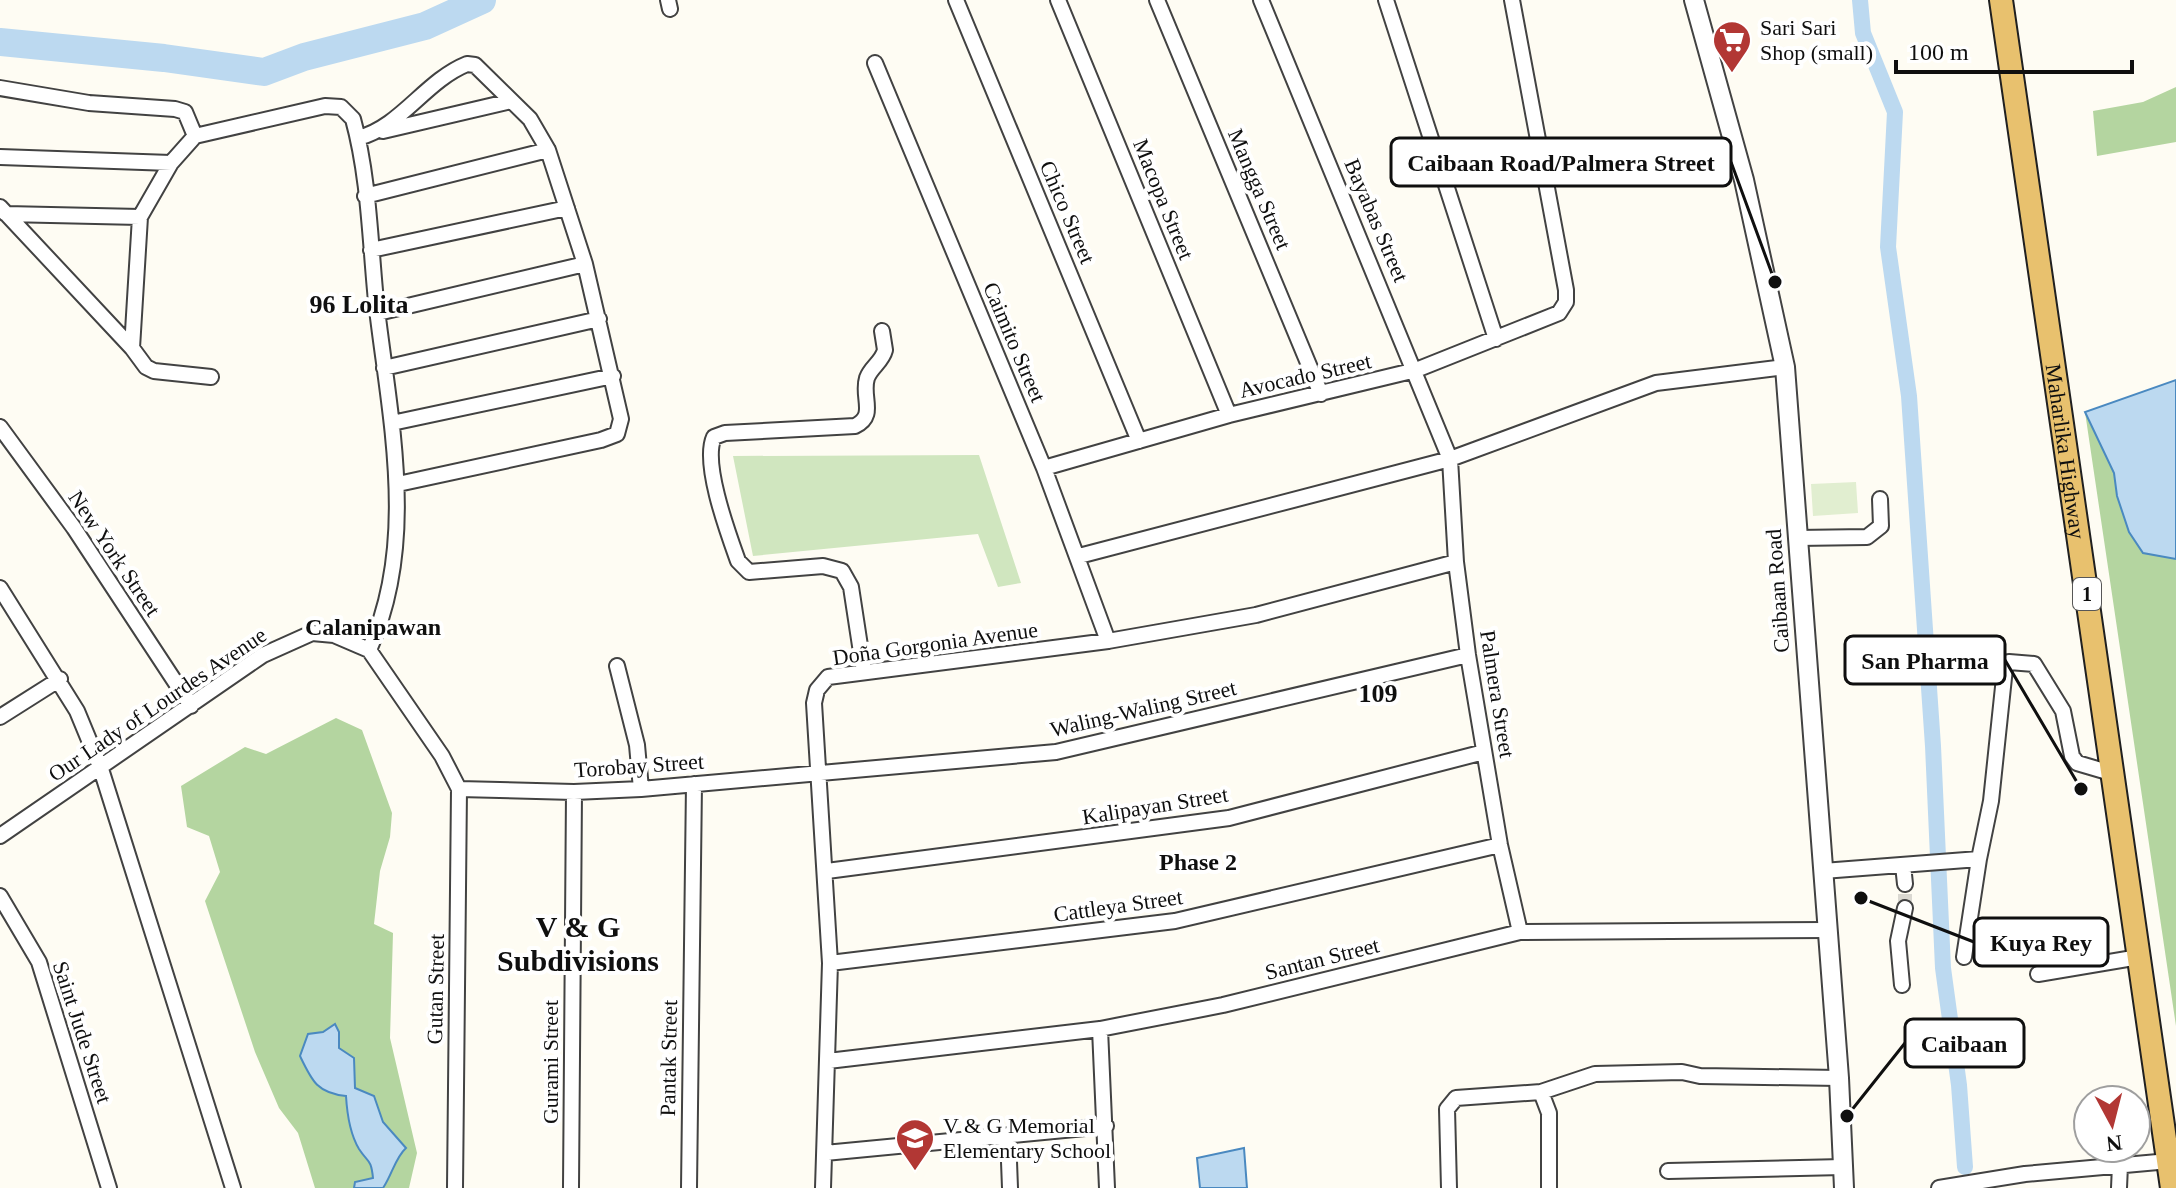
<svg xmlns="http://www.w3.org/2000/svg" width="2176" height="1188" viewBox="0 0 2176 1188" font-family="'Times New Roman',serif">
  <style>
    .green { fill: #d0e6bf }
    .forest { fill: #b4d5a0 }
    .pitch { fill: #e1eed0 }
    .water { fill: #bcd9f0; stroke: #4a89c0; stroke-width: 2 }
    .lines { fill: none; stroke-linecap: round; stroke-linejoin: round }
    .canal { stroke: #bcd9f0; stroke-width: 16 }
    .river { stroke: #bcd9f0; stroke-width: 28 }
    .minor-tunnel { stroke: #dad8d1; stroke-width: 14; stroke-dasharray: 14 7; stroke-linecap: butt }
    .minor-casing { stroke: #424242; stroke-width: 18 }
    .tertiary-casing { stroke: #424242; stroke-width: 22 }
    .trunk-casing { stroke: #202020; stroke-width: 26 }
    .minor { stroke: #fff; stroke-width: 14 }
    .tertiary { stroke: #fff; stroke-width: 18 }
    .trunk { stroke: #e8c16e; stroke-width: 22 }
    .labels { text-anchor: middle; stroke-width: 8; stroke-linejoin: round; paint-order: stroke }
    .shield { fill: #fff; stroke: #575757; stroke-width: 2 }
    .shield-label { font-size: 20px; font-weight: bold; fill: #0f0f0f }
    .poi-label { font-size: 22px; fill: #0f0f0f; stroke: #fff; text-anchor: start }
    .street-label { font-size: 22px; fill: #0f0f0f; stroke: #fff }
    .neighbourhood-label { font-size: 24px; font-weight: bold; fill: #0f0f0f; stroke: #fff }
    .quarter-label { font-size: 26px; font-weight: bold; fill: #0f0f0f; stroke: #fff }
    .district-label { font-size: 30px; font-weight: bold; fill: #0f0f0f; stroke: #fff }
    .leader { fill: none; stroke: #0f0f0f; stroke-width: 3 }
    .callout-dot { fill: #0f0f0f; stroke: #fff; stroke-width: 3 }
    .callout { fill: #fff; stroke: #0f0f0f; stroke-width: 3 }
    .callout-label { font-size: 24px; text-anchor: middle; font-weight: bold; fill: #0f0f0f }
  </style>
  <rect width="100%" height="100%" fill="#fefcf3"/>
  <path class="green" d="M979 455 1021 583 998 587 978 534 753 556 733 456Z"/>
  <path class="forest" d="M2176 87V142L2097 156 2093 111 2143 102Z
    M2085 412 2114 473 2117 496 2143 553 2176 559V1026Z
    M336 718 362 730 392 813 390 837 380 871 374 924 393 933 390 1038 417 1153 409 1188H315L298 1133 279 1108 255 1052 205 901 220 872 209 836 187 827 181 786 245 747 266 754Z"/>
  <path class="pitch" d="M1856 482 1858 513 1813 516 1811 484Z"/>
  <path class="water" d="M2176 380V559L2143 553 2129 532 2117 496 2114 473 2085 412Z
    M335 1024 339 1032V1048L354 1058 355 1088 374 1096 383 1122 406 1148C395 1158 392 1175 383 1188H354L355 1182 373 1178C371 1158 368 1163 359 1149 350 1134 347 1113 346 1096 317 1093 312 1081 300 1056L308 1034 323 1032Z
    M1244 1148 1247 1188H1200L1197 1158Z"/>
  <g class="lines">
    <path class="canal" d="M1860 0 1863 33 1895 112 1888 247 1909 396 1933 746 1943 968 1959 1085 1965 1167"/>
    <path class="river" d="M0 42 164 58 264 72 304 57 425 26 482 0"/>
    <path class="minor-tunnel" d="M1905 908V884"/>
    <defs>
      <path id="minor" d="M668 0 670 9
        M956 0 1139 441
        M1058 0 1229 415
        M1157 0 1321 394
        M1261 0 1450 459 1456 562 1468 655 1500 845 1520 932
        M1386 0 1496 339
        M875 63 1044 468 1108 641
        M0 88 89 103 175 109 185 112 195 136
        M383 131 511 101
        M358 138C401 127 425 81 467 64L475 65 530 119 548 150 585 264 621 419 617 434 601 440 398 484
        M0 157 171 163
        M365 196 548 150
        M0 207 132 348 140 217 171 163 195 136 325 106 341 107 353 119C369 177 370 241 376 301 389 415 419 541 369 650
        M6 214 140 217
        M371 250 567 208
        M378 313 585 264
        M132 348 146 367 154 371 211 377
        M384 368 599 319
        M392 423 613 376
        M0 427 74 528 191 706
        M1044 468 1229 415 1416 370 1559 313 1566 302V290L1512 0
        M1797 538 1867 537 1881 526 1880 499
        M1079 556 1450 459 1656 383 1785 367
        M0 588 77 711 101 769 233 1188
        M617 666 637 745 641 789
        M864 672 851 587 842 571 823 566 749 572 738 561C728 533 702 463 714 437L725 433 855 426C877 416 861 397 867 378 871 367 882 362 885 350L882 331
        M0 717 60 679
        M459 789 574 792 641 789 1056 752 1468 655
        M0 836 263 655 312 633 334 635 369 650 442 756 459 789 455 1188
        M1903 865 1905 884
        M827 871 1229 818 1484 752
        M1823 871 1979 859 1991 801 2005 668 2009 662 2034 664 2063 711 2072 756 2077 763 2111 773
        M0 896 39 962 109 1188
        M1964 957 1979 859
        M830 963 1175 921 1500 845
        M2038 974 2139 957
        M1902 985 1898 941 1905 908
        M1100 1029 1107 1188
        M828 1061 1100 1029 1223 1005 1520 932 1827 930
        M1541 1092 1549 1113V1188
        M1008 1135 1010 1188
        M825 1153 1106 1126
        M1668 1171 1843 1167
        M571 1188 574 792
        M689 1188 694 784
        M823 1188 830 963 814 703 817 690 828 677 1108 641 1256 615 1456 562
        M1449 1188 1447 1109 1456 1098 1541 1092 1595 1074 1682 1072 1700 1076 1839 1078
        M1939 1188 2025 1174 2169 1161
        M2119 1188 2120 1165"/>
      <path id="tertiary" d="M1694 0 1744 180 1785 367 1839 1078 1844 1188"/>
      <g id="trunk">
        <path id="s1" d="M2001 0 2172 1188"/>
      </g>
    </defs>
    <use href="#minor" class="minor-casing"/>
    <use href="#tertiary" class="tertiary-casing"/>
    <use href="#trunk" class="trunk-casing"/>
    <use href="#minor" class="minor"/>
    <use href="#tertiary" class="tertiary"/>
    <use href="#trunk" class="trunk"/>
  </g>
  <defs>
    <symbol id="supermarket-pin" viewBox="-11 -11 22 30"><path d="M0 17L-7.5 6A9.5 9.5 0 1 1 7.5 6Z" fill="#b23734" stroke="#fff"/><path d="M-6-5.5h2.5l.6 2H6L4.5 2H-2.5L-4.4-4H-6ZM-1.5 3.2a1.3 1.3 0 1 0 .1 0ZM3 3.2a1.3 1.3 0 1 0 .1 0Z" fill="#fff"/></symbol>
    <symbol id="school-pin" viewBox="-11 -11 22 30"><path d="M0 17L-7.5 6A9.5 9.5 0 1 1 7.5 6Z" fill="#b23734" stroke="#fff"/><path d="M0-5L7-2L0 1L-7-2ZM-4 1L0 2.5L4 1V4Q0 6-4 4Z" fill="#fff"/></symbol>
  </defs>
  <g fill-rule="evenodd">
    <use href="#supermarket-pin" x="1710" y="18" width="44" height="60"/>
    <use href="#school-pin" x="893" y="1116" width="44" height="60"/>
  </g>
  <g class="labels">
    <rect class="shield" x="2073" y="578" width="28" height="32" rx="6"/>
    <g class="shield-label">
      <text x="2087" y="601">1</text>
    </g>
    <g class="poi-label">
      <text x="1760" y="35">Sari Sari<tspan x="1760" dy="25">Shop (small)</tspan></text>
      <text x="943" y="1133">V &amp; G Memorial<tspan x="943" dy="25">Elementary School</tspan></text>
    </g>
    <g class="street-label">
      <text transform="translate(1260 189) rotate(67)" y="8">Mangga Street</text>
      <text transform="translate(1164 199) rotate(68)" y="8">Macopa Street</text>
      <text transform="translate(1068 212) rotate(67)" y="8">Chico Street</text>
      <text transform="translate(1377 220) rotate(67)" y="8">Bayabas Street</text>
      <text transform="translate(1015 342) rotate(67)" y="8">Caimito Street</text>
      <text transform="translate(1305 375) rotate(-13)" y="8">Avocado Street</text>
      <text dy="8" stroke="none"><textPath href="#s1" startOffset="456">Maharlika Highway</textPath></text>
      <text transform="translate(115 553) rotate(56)" y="8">New York Street</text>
      <text transform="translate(1777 591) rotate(-94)" y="8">Caibaan Road</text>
      <text transform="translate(935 643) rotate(-8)" y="8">Doña Gorgonia Avenue</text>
      <text transform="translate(1498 694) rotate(81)" y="8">Palmera Street</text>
      <text transform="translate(157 704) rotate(-34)" y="8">Our Lady of Lourdes Avenue</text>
      <text transform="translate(1143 708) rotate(-13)" y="8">Waling-Waling Street</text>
      <text transform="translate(639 765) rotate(-4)" y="8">Torobay Street</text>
      <text transform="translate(1155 805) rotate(-9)" y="8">Kalipayan Street</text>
      <text transform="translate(1118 905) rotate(-8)" y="8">Cattleya Street</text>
      <text transform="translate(1322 958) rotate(-14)" y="8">Santan Street</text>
      <text transform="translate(435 989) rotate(-89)" y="8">Gutan Street</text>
      <text transform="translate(83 1032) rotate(72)" y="8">Saint Jude Street</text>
      <text transform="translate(668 1058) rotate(-89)" y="8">Pantak Street</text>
      <text transform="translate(550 1062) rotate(-90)" y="8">Gurami Street</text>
    </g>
    <g class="neighbourhood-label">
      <text x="373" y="635">Calanipawan</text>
      <text x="1198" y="870">Phase 2</text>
    </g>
    <g class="quarter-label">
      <text x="359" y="313">96 Lolita</text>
      <text x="1378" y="702">109</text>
    </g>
    <g class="district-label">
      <text x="578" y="937">V &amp; G<tspan x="578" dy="34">Subdivisions</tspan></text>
    </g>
  </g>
  <path class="leader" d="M1775 282L1731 162M2081 789L2005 660M1861 898L1974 942M1847 1116L1905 1043"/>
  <g class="callout-dot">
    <circle cx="1775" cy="282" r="8"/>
    <circle cx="2081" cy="789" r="8"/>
    <circle cx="1861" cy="898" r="8"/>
    <circle cx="1847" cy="1116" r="8"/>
  </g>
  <g class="callout">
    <rect x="1391" y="138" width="340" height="48" rx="8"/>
    <rect x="1845" y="636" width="160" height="48" rx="8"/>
    <rect x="1974" y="918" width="134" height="48" rx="8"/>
    <rect x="1905" y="1019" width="119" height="48" rx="8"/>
  </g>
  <g class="callout-label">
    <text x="1561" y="171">Caibaan Road/Palmera Street</text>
    <text x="1925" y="669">San Pharma</text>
    <text x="2041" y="951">Kuya Rey</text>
    <text x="1964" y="1052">Caibaan</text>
  </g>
  <g transform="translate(2112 1124) rotate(173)"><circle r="38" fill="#ffffff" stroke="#9f9f9f" stroke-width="2"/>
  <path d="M0-6L14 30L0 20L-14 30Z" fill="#b23734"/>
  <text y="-12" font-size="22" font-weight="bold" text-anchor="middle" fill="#0f0f0f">N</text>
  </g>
  <path d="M1896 60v12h236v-12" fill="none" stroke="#0f0f0f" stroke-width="4"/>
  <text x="1908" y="60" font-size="24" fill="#0f0f0f" stroke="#ffffff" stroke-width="6" paint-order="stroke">100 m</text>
</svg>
